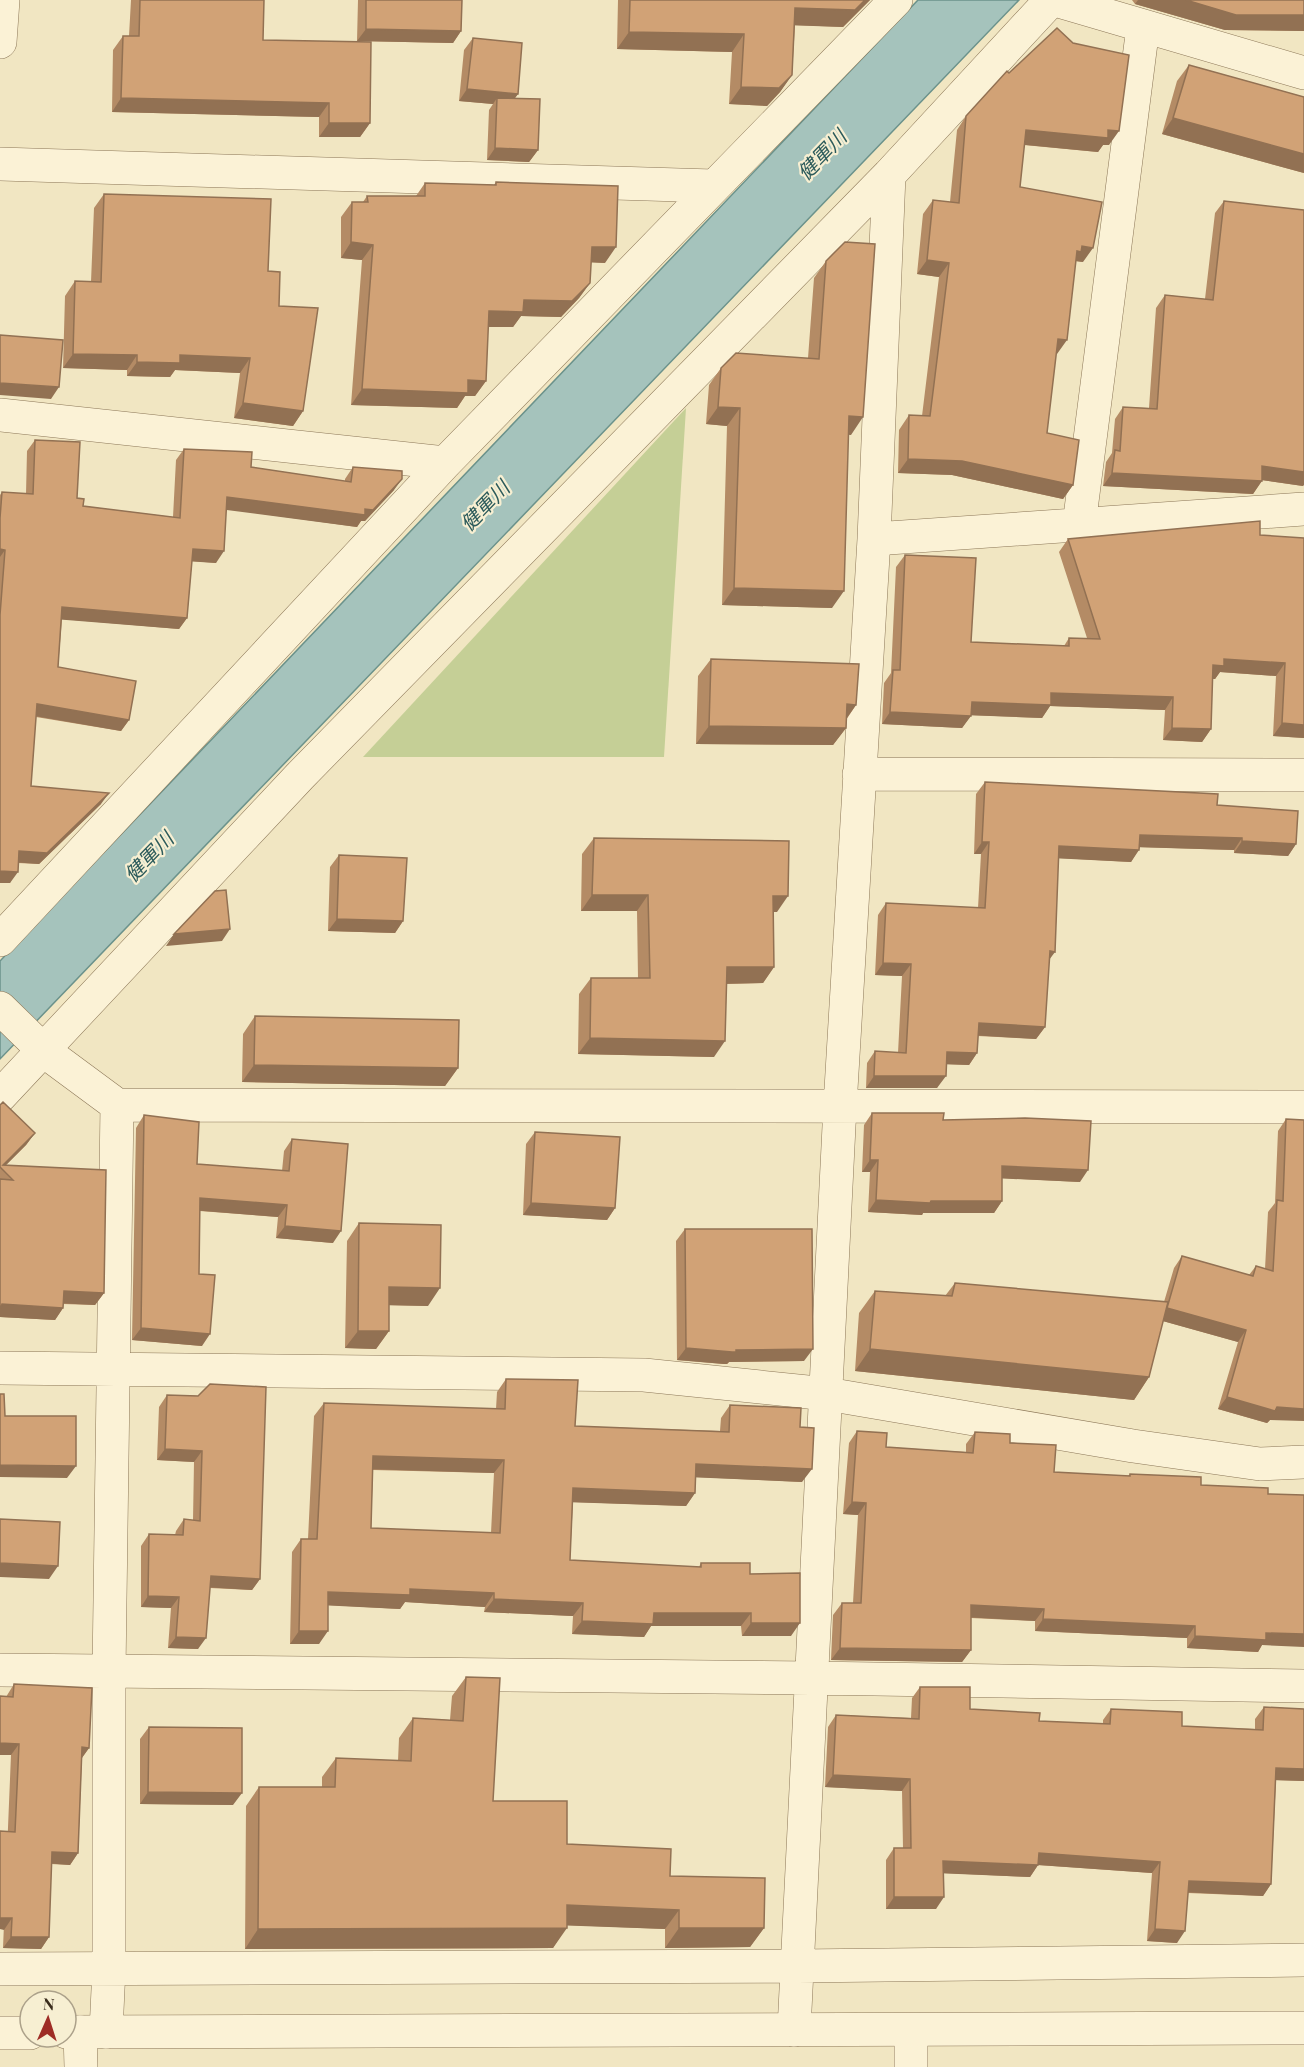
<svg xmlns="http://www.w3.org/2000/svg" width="1304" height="2067" viewBox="0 0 1304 2067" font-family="'Playfair Display','Noto Sans JP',serif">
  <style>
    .green { fill: #c5cf96 }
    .water { fill: #a5c3bc; stroke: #6b928b; stroke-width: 1.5 }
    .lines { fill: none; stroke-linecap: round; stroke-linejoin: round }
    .minor-casing { stroke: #8c7758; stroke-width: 34 }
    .tertiary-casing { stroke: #8c7758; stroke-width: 34 }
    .minor { stroke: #fbf2d6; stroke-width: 33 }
    .tertiary { stroke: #fbf2d6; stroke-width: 33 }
    .wall { fill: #b48b65; fill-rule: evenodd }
    .shaded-wall { fill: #927153 }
    .building { fill: #d1a276; stroke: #927153; stroke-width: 1.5; fill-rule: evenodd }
    .labels { text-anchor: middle; stroke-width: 4.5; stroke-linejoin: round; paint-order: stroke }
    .water-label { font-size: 20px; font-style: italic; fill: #2c5b5b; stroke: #f7efd2 }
  </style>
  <rect width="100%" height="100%" fill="#f1e6c2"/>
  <path class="green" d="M686 408 664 757H363Z"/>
  <path class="water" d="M918 0H1019L0 1059V961Z"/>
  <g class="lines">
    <defs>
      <path id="minor" d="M1055 0 1304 73
        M0 42 3 0
        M0 164 713 186
        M0 415 445 463
        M1079 525 1143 27
        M874 539 1304 509
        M859 774 1304 775
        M0 940 445 463 896 0
        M0 1008 44 1051 117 1105 1304 1107
        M0 1096 300 776 889 175 1051 0
        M0 1368 644 1375 827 1394 1133 1446 1260 1464 1304 1462
        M0 1670 811 1678 1304 1686
        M0 1969 798 1966 1304 1960
        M794 2030 840 1106 874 539 889 175
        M911 2030V2067
        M80 2032 81 2067
        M106 2032 109 1968V1671L117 1105"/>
      <path id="tertiary" d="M66 2032 1304 2028
        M0 2033H30"/>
    </defs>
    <use href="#minor" class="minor-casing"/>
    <use href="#tertiary" class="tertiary-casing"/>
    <use href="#minor" class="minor"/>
    <use href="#tertiary" class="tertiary"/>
  </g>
  <path class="wall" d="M131 0H264L263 40 370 123 360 137H319V117L112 112 113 50 123 36H129Z
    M358 0H462L461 31 453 43 357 41Z
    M618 0H870L843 27 795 25 792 75 780 92 767 106 729 104 732 52 617 49Z
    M1132 0H1304V31L1225 30 1135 4Z
    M473 38 518 94 514 99 538 150 529 162 487 160 489 110 493 104 459 101 464 50Z
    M1189 65 1304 97V173L1162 134 1177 81Z
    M966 116 1109 145H1103L1098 152 1024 145 1020 187 1083 262 1076 261 1056 354 1047 433 1073 485 1063 499 952 475 898 473 899 430 909 415 922 416 939 277 917 274 923 214 933 200 950 202 957 130Z
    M496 182 605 263 591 262 590 283 579 298 561 317 521 316 513 327H488L486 381 475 396H465L457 408 351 405 362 260 341 258V217L352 202H363L367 196H416L425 183 494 185Z
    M104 194 268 271 279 306 303 411 293 426 234 418 240 373 175 370 170 377 127 376V370L63 368 65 296 75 281 91 282 94 208Z
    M1224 201 1303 486 1262 480 1253 494 1103 486 1106 462 1112 453 1115 419 1123 407 1149 408 1156 308 1165 295 1205 299 1215 213Z
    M826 261 851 435 849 434 832 608 722 605 727 426 706 424 709 385 721 368 808 358 814 278Z
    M35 440 83 506 173 517 176 460 184 449 251 467 345 481V479L353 467 394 490 365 521H361L357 527 226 509 216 563 192 561 187 618 179 629 62 619 58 667 129 720 121 731 36 717 31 786 101 804 39 864 18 863 10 883H0V495L2 492 26 494 27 451Z
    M1260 535 1304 738 1273 736 1276 676 1220 672 1215 679H1212L1211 729 1202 742 1163 740 1165 710 1050 706 1042 718 971 715 962 728 882 724 884 683 891 673 896 567 905 555 971 642 1064 646 1069 638H1087L1059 552 1068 539Z
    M711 659 856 705 846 720V728L833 745 696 744 698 676Z
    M985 782 1217 805 1296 844 1288 856 1234 853V850L1140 847 1131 862 1059 858 1049 959 1045 1027 1036 1039 978 1036 977 1053 969 1065 946 1064 937 1088H866L867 1063 875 1051 898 1053 902 976 875 975 878 915 886 903 978 908 981 854H974L976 794Z
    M594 838 777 912H773L774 967 763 983 726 984 714 1057 578 1054 579 994 591 978H638L637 911H581L582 854Z
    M339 855 403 921 395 933 328 931 330 867Z
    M255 1016 458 1068 445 1086 242 1082 243 1034Z
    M0 1105 35 1133 26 1145 6 1165 104 1293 95 1305 63 1304V1308L55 1320 0 1317Z
    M872 1113 943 1120 1080 1182 1002 1178V1201L994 1213H923L922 1215 868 1212 870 1172H862L864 1125Z
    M144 1115 197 1164 282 1171 284 1151 292 1139 333 1243 276 1238 278 1217 200 1211 199 1274 202 1346 132 1340 136 1128Z
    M1286 1119 1304 1120 1270 1420 1267 1423 1218 1409 1238 1342 1163 1321 1149 1377 1134 1400 855 1371 859 1313 875 1291 945 1296 955 1283 1164 1302 1174 1268 1182 1256 1249 1275 1256 1266 1265 1269 1268 1212 1275 1203 1278 1131Z
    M535 1132 615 1208 607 1220 523 1215 526 1144Z
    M359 1223 428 1306 389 1305V1331L376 1349 345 1348 347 1241Z
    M685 1229 804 1361 729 1362 727 1364H724L677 1360 676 1241Z
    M506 1379 575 1426 720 1431 721 1418 730 1405 800 1427 802 1482 696 1477 695 1493 686 1506 573 1502 570 1560 699 1567 701 1563 750 1574 791 1636H742L741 1626H651L644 1637 572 1634 573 1616 484 1612 485 1607 405 1602 400 1609 328 1605 319 1644H290L292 1552 301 1539H308L314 1416 324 1403 496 1409 497 1392ZM373 1470 494 1473 491 1533 371 1528Z
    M167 1395 198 1396 260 1579 252 1590 210 1588 198 1649 168 1648 171 1608 141 1607V1546L149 1534 175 1535 176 1531 184 1519 193 1520 194 1462 157 1460 159 1407Z
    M857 1431 886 1447 966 1452V1444L975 1432 1010 1443 1054 1472 1128 1476 1130 1474 1201 1485 1268 1494 1262 1645 1258 1652 1187 1648V1638L1035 1631V1621L971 1618V1650L962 1662 831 1660 833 1615 842 1603H853L858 1515 843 1514 849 1443Z
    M466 1677 493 1801 567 1844 670 1876 764 1928 750 1947 665 1948V1929L567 1925 553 1948 245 1949 246 1806 259 1787H322V1777L336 1758 398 1761 399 1738 413 1718 450 1720 452 1696Z
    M14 1684 89 1748 82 1758 78 1853 70 1865 51 1864 49 1937 41 1949 3 1948 11 1755H0V1696L6 1697Z
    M920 1687 970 1709 1039 1721 1103 1724V1720L1111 1709 1182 1726 1255 1729V1719L1264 1707 1304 1709V1781L1276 1780 1271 1884 1263 1896 1188 1893 1177 1943 1147 1941 1152 1873 1038 1865 1030 1877 944 1873 936 1909H886V1860L894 1848H903L902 1791 825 1787 828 1727 836 1715 911 1718 912 1698Z
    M149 1727 233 1805 140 1804V1739Z"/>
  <path class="shaded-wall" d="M865 0H870L843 27 784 25 795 8Z
    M1138 0H1186L1304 15V31L1225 30 1135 4Z
    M366 29 461 31 453 43 357 41Z
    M629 32 744 34 732 52 617 49Z
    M792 75 780 92 767 106 729 104 741 87Z
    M467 89 518 94 509 106 497 98 493 104 459 101Z
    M121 98 329 103 319 117 112 112Z
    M1173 118 1304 154V173L1162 134Z
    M329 123H370L360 137H319Z
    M1026 130H1108L1119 131 1109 145H1103L1098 152 1016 144Z
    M495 148 538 150 529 162 487 160Z
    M351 242 373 245 362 260 341 258Z
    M1082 246 1093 248 1083 262 1075 261 1077 251Z
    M592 247H616L605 263 581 262Z
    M927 260 949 263 939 277 917 274Z
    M590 283 579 298 561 317 521 316 513 327H478L489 311 524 300Z
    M1058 339 1067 340 1057 354H1048Z
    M73 354 137 355 127 370 63 368Z
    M180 355 250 358 240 373 175 370 170 377 127 376 137 362Z
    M468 380 486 381 475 396H465L457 408 351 405 362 389Z
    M0 383 59 387 51 399 0 395Z
    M243 403 303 411 293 426 234 418Z
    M718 407 740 408 727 426 706 424Z
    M849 416 863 417 851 435 837 434Z
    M908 459 962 461 1073 485 1063 499 952 475 898 473Z
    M1262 466 1304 472V485L1303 486 1254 479Z
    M1112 473 1262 481 1253 494 1103 486Z
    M402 479 394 490 365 521H361L357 527 219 509 227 497 365 509Z
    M0 549 5 550 0 557Z
    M193 549 224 551 216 563 185 561Z
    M734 588 844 591 832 608 722 605Z
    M62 607 187 618 179 629 54 619Z
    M1224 659 1285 663 1276 676 1220 672 1215 679 1204 678 1213 665Z
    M1051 693 1173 697 1165 710 1050 706 1042 718 963 715 972 702Z
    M37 704 129 720 121 731 29 715Z
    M847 704 856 705 844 722Z
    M890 712 971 716 962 728 882 724Z
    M1282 723 1304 725V738L1273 736Z
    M709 726 846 728 833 745 696 744Z
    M1172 728 1211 729 1202 742 1163 740Z
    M109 793 101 804 39 864 11 862 19 851Z
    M1140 835 1242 838 1234 850 1132 847Z
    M1242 841 1296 844 1288 856 1234 853Z
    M982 842H989L981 854H974Z
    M1059 846 1139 850 1131 862 1051 858Z
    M0 871 18 872 10 883H0Z
    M592 895H648L637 911H581Z
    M773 896H788L777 912H762Z
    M337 919 403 921 395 933 328 931Z
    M230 929 222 941 166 946 174 934Z
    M1050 951 1055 952 1046 964Z
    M883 963 911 964 902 976 875 975Z
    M727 967H774L763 983 715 984Z
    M979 1023 1045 1027 1036 1039 970 1035Z
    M590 1038 725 1041 714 1057 578 1054Z
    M947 1052 977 1053 969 1065 938 1064Z
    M254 1065 458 1068 445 1086 242 1082Z
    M874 1076H946L937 1088H866Z
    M35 1133 26 1145 2 1169 3 1165Z
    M870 1160H878L870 1172H862Z
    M1002 1166 1088 1170 1080 1182 993 1178Z
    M200 1198 287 1205 278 1217 191 1210Z
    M876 1200 931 1201H1002L994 1213H923L922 1215 868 1212Z
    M531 1203 615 1208 607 1220 523 1215Z
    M285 1226 341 1231 333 1243 276 1238Z
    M389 1287 440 1288 428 1306 377 1305Z
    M64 1291 104 1293 95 1305 56 1303Z
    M2 1304 63 1308 55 1320 0 1317V1307Z
    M1167 1308 1246 1330 1238 1342 1159 1320Z
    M141 1328 210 1334 202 1346 132 1340Z
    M358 1331H389L376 1349 345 1348Z
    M686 1348 736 1350 813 1349 804 1361 729 1362 727 1364H724L677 1360Z
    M870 1349 1149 1377 1134 1400 855 1371Z
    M1227 1397 1277 1407 1304 1409V1421L1270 1420 1267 1423 1218 1409Z
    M165 1449 202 1451 194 1462 157 1460Z
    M373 1456 504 1460 494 1473 364 1469Z
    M696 1464 812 1469 802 1482 687 1477Z
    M0 1465 76 1466 67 1478 0 1477Z
    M573 1488 695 1493 686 1506 564 1502Z
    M852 1502 866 1503 858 1515 843 1514Z
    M0 1563 58 1566 49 1579 0 1577Z
    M211 1576 260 1579 252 1590 203 1587Z
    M410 1589 494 1593 485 1607 405 1602 400 1609 319 1605 328 1592Z
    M148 1596 179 1597 171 1608 141 1607Z
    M494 1599 583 1603 573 1616 484 1612Z
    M971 1605 1044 1609 1035 1621 963 1617Z
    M654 1613H751L741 1626H651L644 1637 572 1634 582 1621Z
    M1043 1619 1195 1626 1187 1638 1035 1631Z
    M751 1623H800L791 1636H742Z
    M299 1631H328L319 1644H290Z
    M1266 1633 1304 1634V1647L1262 1645 1258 1652 1187 1648 1195 1636Z
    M176 1637 206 1638 198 1649 168 1648Z
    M840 1648 971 1650 962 1662 831 1660Z
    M0 1743 19 1744 11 1755H0Z
    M82 1747 89 1748 81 1759Z
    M1276 1768 1304 1769V1781L1268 1780Z
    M833 1775 910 1779 902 1791 825 1787Z
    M148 1792 242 1793 233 1805 140 1804Z
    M52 1852 78 1853 70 1865 44 1863Z
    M1039 1853 1160 1862 1152 1873 1038 1865 1030 1877 935 1873 943 1861Z
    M1189 1881 1271 1884 1263 1896 1180 1892Z
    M894 1897H944L936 1909H886Z
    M567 1905 679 1910 665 1929 553 1925Z
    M0 1918H12L4 1930 0 1929Z
    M567 1928 553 1948 245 1949 258 1929Z
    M679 1928H764L750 1947 665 1948Z
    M1155 1929 1185 1931 1177 1943 1147 1941Z
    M11 1937H49L41 1949 3 1948Z"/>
  <path class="building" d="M140 0H264L263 40 371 42 370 123H329V103L121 98 123 36H139Z
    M366 0H462L461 31 366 29Z
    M630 0H865L855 10 795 8 792 75 779 88 741 87 744 34 629 32Z
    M1186 0H1304V15H1236Z
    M1057 28 1073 43 1129 55 1119 131 1108 130V138L1026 130 1020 187 1102 202 1093 248 1082 246 1081 252 1077 251 1067 340 1058 339 1047 433 1079 440 1073 485 962 461 908 459 909 415 930 416 949 263 927 260 933 200 959 203 966 116 1007 71 1009 73Z
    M473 38 522 43 518 94 467 89Z
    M1189 65 1304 97V154L1173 118Z
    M497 98 540 99 538 150 495 148Z
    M496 182 618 186 616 247H592L590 283 572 301 524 300 523 312 489 311 486 381 468 380V393L362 389 373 245 351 242 352 202H368L367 196H425V183L496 185Z
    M104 194 271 199 268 271 280 272 279 306 318 308 303 411 243 403 250 358 180 355V363L137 362V355L73 354 75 281 101 282Z
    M1224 201 1304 210V472L1262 466V481L1112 473 1115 450 1120 451 1123 407 1157 409 1165 295 1213 300Z
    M845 242 875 244 863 417 849 416 844 591 734 588 740 408 718 407 721 368 736 353 819 359 826 261Z
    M0 335 63 340 59 387 0 383Z
    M35 440 80 442 77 498 84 499 83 506 180 518 184 449 252 452 251 467 351 482 353 467 402 471V479L373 510 365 509V515L227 497 224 551 193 549 187 618 62 607 58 667 136 681 129 720 37 704 31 786 109 793 47 853 19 851 18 872 0 871V615L5 550 0 549V518L2 492 33 494Z
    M1260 521V535L1304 538V725L1282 723 1285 663 1224 659V666L1213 665 1211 729 1172 728 1173 697 1051 693V705L972 702 971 716 890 712 893 670H900L905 555 976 558 971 642 1069 646V638L1100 639 1068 539Z
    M711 659 859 664 856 705 847 704 846 728 709 726Z
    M985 782 1218 794 1217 805 1298 811 1296 844 1242 841V838L1140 835 1139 850 1059 846 1055 952 1050 951 1045 1027 979 1023 977 1053 947 1052 946 1076H874L875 1051 906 1053 911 964 883 963 886 903 985 908 989 842H982Z
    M594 838 789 841 788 896H773L774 967H727L725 1041 590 1038 591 978H650L648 895H592Z
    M339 855 407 858 403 921 337 919Z
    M226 890 230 929 174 934 215 891Z
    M255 1016 459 1020 458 1068 254 1065Z
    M3 1102 35 1133 3 1165 106 1170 104 1293 64 1291 63 1308 2 1304 1 1308H0V1179L13 1180 0 1167V1105Z
    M872 1113H944L943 1120 1025 1118 1091 1121 1088 1170 1002 1166V1201H931L930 1203 876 1200 878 1160H870Z
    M144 1115 199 1122 197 1164 289 1171 292 1139 348 1144 341 1231 285 1226 287 1205 200 1198 199 1274 215 1275 210 1334 141 1328Z
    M1286 1119 1304 1120V1409L1277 1407 1275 1411 1227 1397 1246 1330 1167 1308 1182 1256 1253 1276 1256 1266 1273 1271 1277 1200 1283 1201Z
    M535 1132 620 1137 615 1208 531 1203Z
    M359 1223 441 1225 440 1288 389 1287V1331H358Z
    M685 1229H812L813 1349 736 1350V1352H732L686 1348Z
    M955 1283 1168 1302 1149 1377 870 1349 875 1291 952 1296Z
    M506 1379 578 1380 575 1426 729 1432 730 1405 801 1408 800 1427 814 1428 812 1469 696 1464 695 1493 573 1488 570 1560 701 1567V1563H750V1574L800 1573V1623H751V1613H654L653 1624 582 1621 583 1603 494 1599V1593L410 1589V1595L328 1592V1631H299L301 1539H317L324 1403 505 1409ZM373 1456 504 1460 500 1533 371 1528Z
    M210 1384 266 1387 260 1579 211 1576 206 1638 176 1637 179 1597 148 1596 149 1534 183 1535 184 1519 200 1521 202 1451 165 1449 167 1395 198 1396Z
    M0 1394H4L5 1416H76V1466L0 1465Z
    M857 1431 887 1433 886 1447 973 1453 975 1432 1010 1434V1443L1056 1445 1054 1472 1130 1476V1474L1201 1477V1485L1268 1488V1494L1304 1495V1634L1266 1633V1640L1195 1636V1626L1043 1619 1044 1609 971 1605V1650L840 1648 842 1603H861L866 1503 852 1502Z
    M0 1519 60 1522 58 1566 0 1563Z
    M466 1677 500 1678 493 1801H567V1844L671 1849 670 1876 765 1878 764 1928H679V1910L567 1905V1928L258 1929 259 1787H335L336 1758 411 1761 413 1718 463 1721Z
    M14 1684 92 1688 89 1748 82 1747 78 1853 52 1852 49 1937H11L12 1918H0V1831L15 1832 19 1744 0 1743V1696L13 1697Z
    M920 1687H970V1709L1040 1713 1039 1721 1110 1724 1111 1709 1182 1712V1726L1263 1730 1264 1707 1304 1709V1769L1276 1768 1271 1884 1189 1881 1185 1931 1155 1929 1160 1862 1039 1853 1038 1865 943 1861 944 1897H894V1848H911L910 1779 833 1775 836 1715 919 1719Z
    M149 1727 242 1728V1793L148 1792Z"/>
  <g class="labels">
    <g class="water-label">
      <text transform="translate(822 155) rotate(-46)" y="7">健軍川</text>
      <text transform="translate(485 506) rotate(-46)" y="7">健軍川</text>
      <text transform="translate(149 857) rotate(-46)" y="7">健軍川</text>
    </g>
  </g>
  <g transform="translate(48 2019) rotate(3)"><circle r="28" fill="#f7efd2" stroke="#aca18a" stroke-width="1.5"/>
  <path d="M0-4.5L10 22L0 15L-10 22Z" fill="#9e2c25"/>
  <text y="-9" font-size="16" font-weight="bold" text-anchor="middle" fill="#3b2d1d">N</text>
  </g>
</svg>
